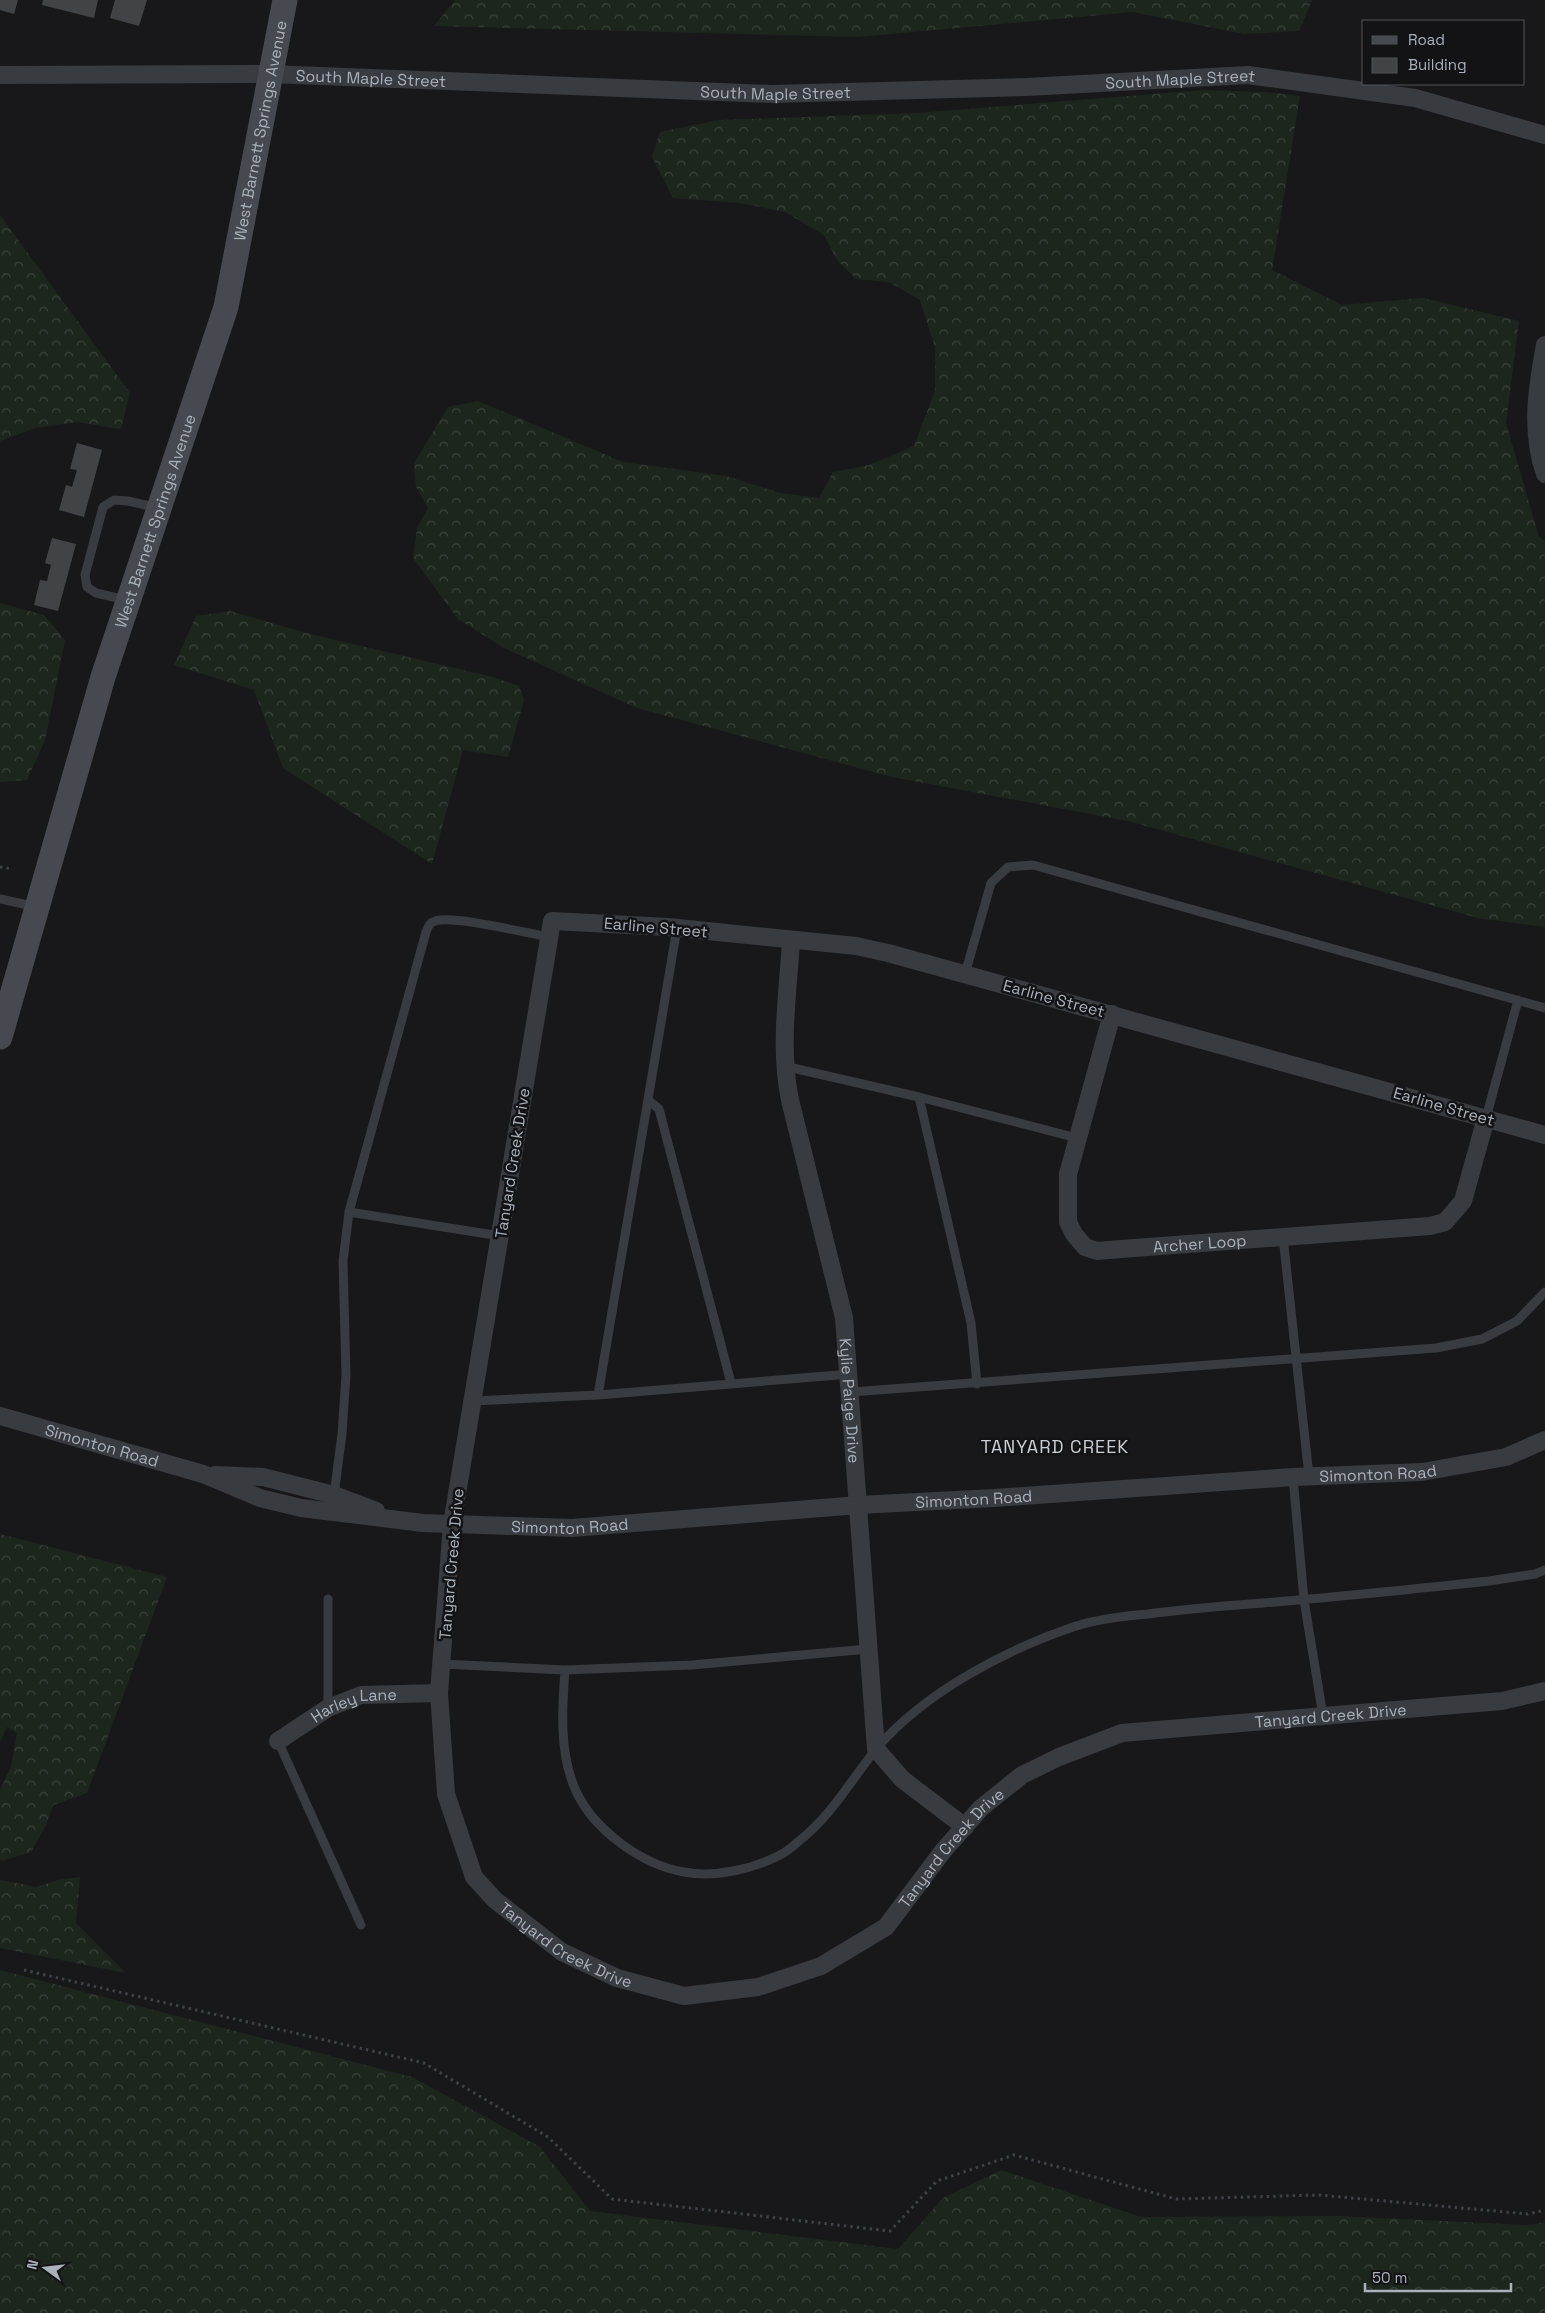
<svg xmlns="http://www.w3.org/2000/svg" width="1545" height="2313" viewBox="0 0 1545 2313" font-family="'Space Grotesk',sans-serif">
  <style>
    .forest { fill: url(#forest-crowns) }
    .building { fill: #424347 }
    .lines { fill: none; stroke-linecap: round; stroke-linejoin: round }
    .path { stroke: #3e4247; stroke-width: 3; stroke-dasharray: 2.5 4; stroke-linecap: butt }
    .lane { stroke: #383b3f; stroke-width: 9 }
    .street { stroke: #383b3f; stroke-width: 18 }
    .secondary { stroke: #464a50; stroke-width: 25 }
    .labels { text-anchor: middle; stroke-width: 5; stroke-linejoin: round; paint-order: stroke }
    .street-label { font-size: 16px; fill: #a9b1bb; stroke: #131315 }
    .neighbourhood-label { font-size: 18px; letter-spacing: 1px; fill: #cbcfd6; stroke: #131315 }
  </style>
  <defs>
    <pattern id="forest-crowns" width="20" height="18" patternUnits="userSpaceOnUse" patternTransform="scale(1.25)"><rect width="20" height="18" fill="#1d261d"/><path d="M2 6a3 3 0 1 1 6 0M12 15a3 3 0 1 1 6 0" fill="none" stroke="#3b433c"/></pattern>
  </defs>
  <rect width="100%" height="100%" fill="#18181a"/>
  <path class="forest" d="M455 0H1312L1299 31 1244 34 1133 12 858 37 434 26Z
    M1204 90 1265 92 1300 96 1272 270 1342 305 1423 298 1519 321 1506 423 1539 537 1545 541V927L1478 918 1128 821 892 777 637 708 504 648 458 619 413 558 417 528 428 508 416 487 414 463 448 407 478 401 623 462 726 476 780 493 819 498 833 472 869 465 914 446 935 391V347L920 300 889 282 856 279 837 260 824 235 785 212 740 203 673 198 652 157 660 132 719 120 917 113Z
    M0 215 130 393 121 429 77 422 35 428 0 441Z
    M0 603 44 615 65 640 45 740 27 780 0 782Z
    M230 611 306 633 493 677 519 686 524 700 508 757 463 750 432 864 283 768 254 690 174 665 196 616Z
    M0 1534 167 1577 87 1793 53 1805 46 1825 31 1852 2 1861 0 1859V1790L11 1767 17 1733 7 1727 0 1742Z
    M80 1877 76 1923 126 1973 0 1948V1880L36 1887 58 1880Z
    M0 1970 412 2077 540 2147 590 2211 898 2249 943 2198 1001 2170 1141 2217 1339 2216 1527 2225 1545 2222V2313H0Z"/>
  <path class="building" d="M0 0H18L14 14 0 10Z
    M43 0H98L94 18 42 5Z
    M115 0H147L139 26 110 18Z
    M77 443 102 450 84 517 59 510 66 485 72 487 77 470 70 469Z
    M52 538 76 544 58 611 34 605 40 580 47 581 51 565 45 563Z"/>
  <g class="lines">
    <path class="path" d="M0 867 13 869
      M24 1970 424 2063 548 2137 612 2199 890 2231 937 2181 1014 2155 1176 2199 1319 2195 1528 2214 1545 2210"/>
    <path class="lane" d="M126 600 96 593 87 587 85 575 103 507 114 500 128 501 158 508
      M0 899 37 907
      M965 974 991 883 1008 867 1033 865 1545 1008
      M784 1066 919 1097 1077 1138
      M919 1097 971 1323 977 1384
      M648 1100 659 1109 731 1383
      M1486 1118 1518 1000
      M349 1212 500 1236
      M1283 1237 1309 1476
      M851 1392 1436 1348 1482 1339 1517 1321 1545 1292
      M598 1395 677 928
      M472 1401 598 1395 850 1374
      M1293 1477 1304 1600 1323 1716
      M334 1495 342 1434 346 1375 343 1261 349 1212 426 932C428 927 429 923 435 921 453 915 526 933 549 937
      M442 1664 565 1670 692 1665 868 1649
      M565 1670C562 1709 559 1754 576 1791 594 1830 642 1865 684 1872 715 1878 753 1869 780 1855 787 1852 793 1846 799 1841 832 1815 851 1780 877 1748 924 1693 1005 1650 1073 1627 1097 1619 1123 1616 1148 1614 1186 1609 1225 1606 1263 1603 1339 1597 1414 1589 1489 1581L1535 1574 1545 1570
      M328 1708V1599
      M278 1741 361 1925"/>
    <g class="street">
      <path id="s1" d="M0 75 270 74 772 94 1027 87 1248 75 1415 98 1545 135"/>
      <path d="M1545 345C1537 388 1530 432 1545 474"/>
      <path id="s2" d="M791 940C788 994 779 1047 790 1100L844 1318 876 1749 902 1779 965 1827"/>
      <path id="s3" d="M1112 1014 1068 1174V1222L1074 1234 1085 1247 1097 1251 1121 1249 1430 1226 1445 1222 1463 1201 1486 1118"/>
      <path id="s4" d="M1545 1135 888 953 856 946 668 927 552 921 452 1524 439 1693 446 1794 474 1877 495 1900 562 1952 617 1978 684 1996 758 1987 821 1966 886 1927 943 1851 981 1808 1022 1775 1059 1757 1122 1733 1502 1701 1545 1691"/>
      <path id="s5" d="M0 1416 203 1474 260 1498 301 1508 423 1523 572 1528 859 1505 994 1498 1293 1477 1422 1472 1506 1457 1545 1440"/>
      <path d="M215 1475 263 1477 334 1495 376 1511"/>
      <path id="s6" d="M278 1741 328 1708 361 1695 439 1693"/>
    </g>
    <path class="secondary" id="s7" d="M0 1037 103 677 226 307 285 0"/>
  </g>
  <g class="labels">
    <g class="street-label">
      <text dy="6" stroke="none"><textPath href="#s1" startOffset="371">South Maple Street</textPath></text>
      <text dy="6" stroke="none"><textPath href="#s1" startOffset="1181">South Maple Street</textPath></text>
      <text dy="6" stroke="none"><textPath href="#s1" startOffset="776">South Maple Street</textPath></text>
      <text dy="6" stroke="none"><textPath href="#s7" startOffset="944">West Barnett Springs Avenue</textPath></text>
      <text dy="6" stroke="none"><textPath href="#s7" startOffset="539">West Barnett Springs Avenue</textPath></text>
      <text transform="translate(656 927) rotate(5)" y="6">Earline Street</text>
      <text transform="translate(1054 998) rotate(15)" y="6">Earline Street</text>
      <text transform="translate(1444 1106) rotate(16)" y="6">Earline Street</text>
      <text transform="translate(512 1163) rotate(-81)" y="6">Tanyard Creek Drive</text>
      <text dy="6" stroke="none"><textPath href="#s3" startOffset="360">Archer Loop</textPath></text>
      <text dy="6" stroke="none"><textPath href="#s2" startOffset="468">Kylie Paige Drive</textPath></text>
      <text dy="6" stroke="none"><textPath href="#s5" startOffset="106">Simonton Road</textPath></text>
      <text dy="6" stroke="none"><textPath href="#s5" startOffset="1395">Simonton Road</textPath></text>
      <text dy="6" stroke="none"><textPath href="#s5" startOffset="990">Simonton Road</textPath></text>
      <text dy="6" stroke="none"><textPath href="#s5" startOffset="585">Simonton Road</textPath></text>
      <text transform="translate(451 1564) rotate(-85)" y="6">Tanyard Creek Drive</text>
      <text dy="6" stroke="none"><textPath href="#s6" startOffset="86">Harley Lane</textPath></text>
      <text dy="6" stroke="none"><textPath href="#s4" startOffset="2975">Tanyard Creek Drive</textPath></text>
      <text dy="6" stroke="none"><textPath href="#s4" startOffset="2555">Tanyard Creek Drive</textPath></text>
      <text dy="6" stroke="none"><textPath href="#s4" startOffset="2105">Tanyard Creek Drive</textPath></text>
    </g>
    <g class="neighbourhood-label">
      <text x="1055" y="1453">TANYARD CREEK</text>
    </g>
  </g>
  <rect x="1362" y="20" width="162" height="65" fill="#131315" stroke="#4f5257"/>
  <rect x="1372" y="36" width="25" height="8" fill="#464a50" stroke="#4f5257"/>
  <text x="1408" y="45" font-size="15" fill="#a9b1bb">Road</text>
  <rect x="1372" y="58" width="25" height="15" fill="#424347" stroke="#4f5257"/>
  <text x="1408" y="70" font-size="15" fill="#a9b1bb">Building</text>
  <g transform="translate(45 2268) rotate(285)" stroke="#131315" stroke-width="4" paint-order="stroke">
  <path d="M0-4L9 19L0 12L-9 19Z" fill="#a9b1bb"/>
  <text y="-8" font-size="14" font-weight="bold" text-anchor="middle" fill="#a9b1bb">N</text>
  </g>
  <path d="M1365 2283v8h146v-8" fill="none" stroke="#a9b1bb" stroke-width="2.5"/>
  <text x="1372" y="2283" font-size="15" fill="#a9b1bb" stroke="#131315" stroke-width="4" paint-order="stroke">50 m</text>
</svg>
